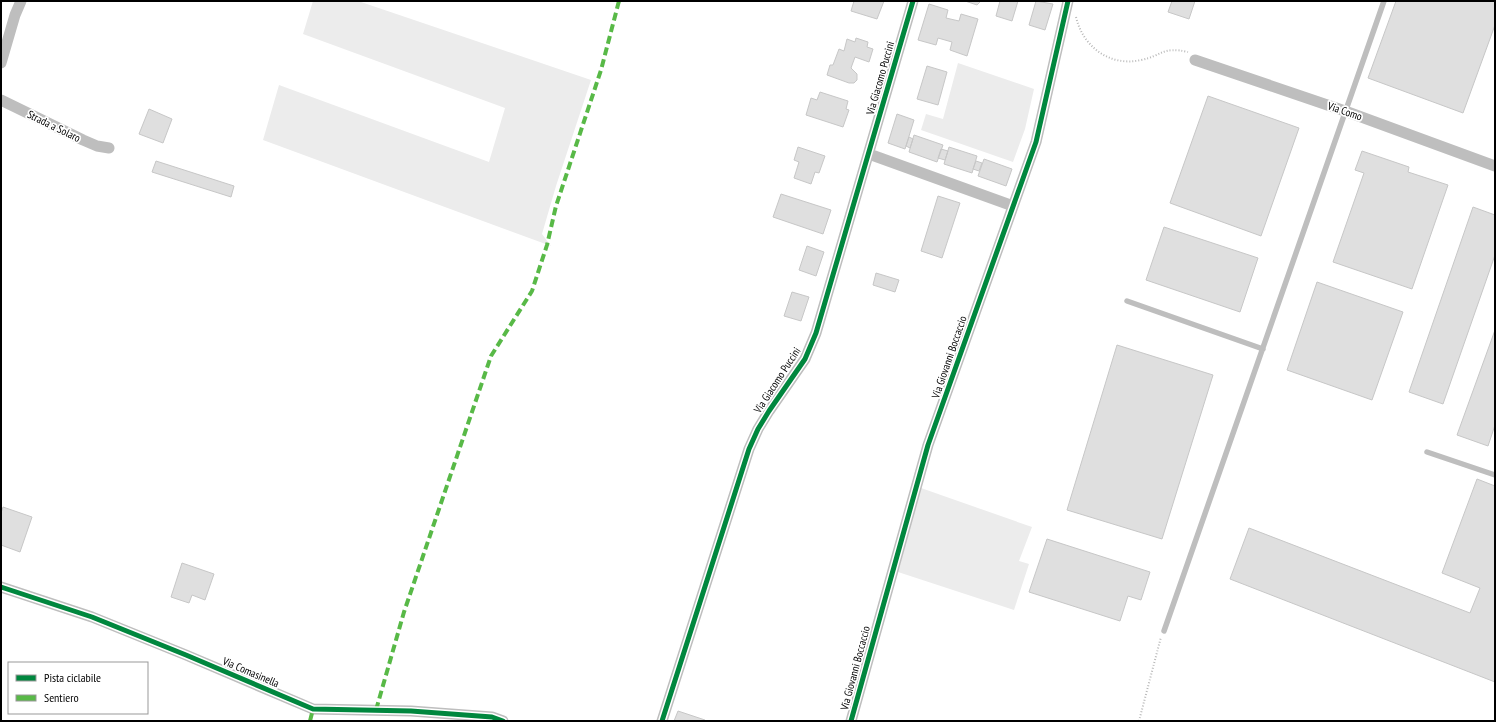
<svg xmlns="http://www.w3.org/2000/svg" width="1496" height="722" viewBox="0 0 1496 722" font-family="'PT Sans Narrow',sans-serif">
  <style>
    .green { fill: #ececec }
    .building { fill: #dfdfdf; stroke: #c7c7c7 }
    .lines { fill: none; stroke-linecap: round; stroke-linejoin: round }
    .path { stroke: #b9b9b9; stroke-width: 2; stroke-dasharray: 1 2; stroke-linecap: butt }
    .lane { stroke: #bebebe; stroke-width: 5.5 }
    .street { stroke: #bebebe; stroke-width: 11 }
    .quiet { stroke: #58b947; stroke-width: 4; stroke-dasharray: 8 4; stroke-linecap: butt }
    .cycleway-casing { stroke: #fff; stroke-width: 8 }
    .cycleway { stroke: #00873e; stroke-width: 5 }
    .labels { text-anchor: middle; stroke-width: 3.5; stroke-linejoin: round; paint-order: stroke }
    .street-label { font-size: 11px; fill: #000; stroke: #fff }
  </style>
  <rect width="100%" height="100%" fill="#fff"/>
  <path class="green" d="M313 1H358L591 80 556 186 542 234 551 246 263 140 279 85 489 162 505 108 303 34Z
    M958 63 1034 89 1025 129 1013 162 921 130 926 114 943 119Z
    M921 488 1032 527 1019 561 1029 564 1014 610 898 572Z"/>
  <path class="building" d="M854 1H884L877 19 851 11Z
    M965 1H981L977 5Z
    M1000 1H1018L1012 21 996 16Z
    M1036 1 1053 4 1045 30 1029 25Z
    M1172 1H1195L1189 19 1168 12Z
    M1396 1H1495V25L1463 113 1368 78Z
    M929 4 948 10 946 18 959 21 961 14 978 19 967 56 950 50 952 42 938 38 936 45 918 40Z
    M856 38 868 42 867 47 873 49 869 62 855 57 851 68 857 74V80L854 83H849L827 75 830 65H833L839 49 844 51 847 39 855 42Z
    M927 66 947 72 938 105 917 99Z
    M820 92 848 101 846 109 849 110 843 127 806 115 811 98 817 100Z
    M1208 96 1299 128 1261 236 1170 203Z
    M149 109 172 119 163 143 139 134Z
    M897 114 914 120 905 149 888 143Z
    M914 135 943 145 937 162 909 152Z
    M909 137 913 139 910 148 906 146Z
    M798 147 825 156 819 173 815 172 811 184 794 178 799 162 794 160Z
    M949 147 977 156 972 173 944 164Z
    M941 149 948 151 945 160 938 158Z
    M1362 151 1409 167 1408 172 1448 185 1412 289 1333 262 1364 173 1355 170Z
    M984 159 1012 169 1006 186 978 176Z
    M156 161 234 186 231 197 152 172Z
    M976 161 982 163 979 171 973 169Z
    M781 194 831 210 823 234 773 217Z
    M938 196 960 203 942 258 921 251Z
    M1473 207 1495 215V255L1443 404 1409 392Z
    M1164 227 1258 258 1240 312 1146 280Z
    M807 246 824 252 816 276 799 270Z
    M876 273 899 280 895 292 873 285Z
    M1317 282 1403 312 1372 400 1287 370Z
    M792 292 809 297 801 321 784 316Z
    M1495 330V425L1488 446 1457 435Z
    M1117 345 1213 375 1162 539 1067 510Z
    M1477 479 1495 486V682L1230 579 1249 528 1470 613 1480 588 1442 573Z
    M3 507 32 517 20 552 1 545V513Z
    M1047 539 1150 572 1141 600 1128 596 1120 621 1029 592Z
    M182 563 214 574 205 600 192 595 189 603 171 597Z
    M678 711 705 720 704 721H674Z"/>
  <g class="lines">
    <path class="path" d="M1076 17C1083 47 1110 67 1141 60 1162 56 1162 46 1188 52
      M1139 721 1161 637"/>
    <path class="lane" d="M1127 301 1263 349
      M1427 452 1495 475
      M1164 631 1384 1"/>
    <path class="street" d="M1195 60 1345 111 1495 166
      M1 63 15 15 21 1
      M1 100 83 140 97 146 109 148
      M869 154 1013 206
      M1 587 92 617 186 655 313 709 411 711 492 717 503 721
      M662 721 749 449 758 429 769 411 805 359 816 333 913 1
      M851 721 928 445 1036 142 1068 1"/>
    <path class="quiet" d="M376 710 404 612 491 356 532 291 547 245 556 206 601 70 619 1
      M310 721 313 709"/>
    <defs>
      <path id="cycleway" d="M1 587 92 617 186 655 313 709 411 711 492 717 503 721
        M662 721 749 449 758 429 769 411 805 359 816 333 913 1
        M851 721 928 445 1036 142 1068 1"/>
    </defs>
    <use href="#cycleway" class="cycleway-casing"/>
    <use href="#cycleway" class="cycleway"/>
  </g>
  <g class="labels">
    <g class="street-label">
      <text transform="translate(880 78) rotate(-74)" y="4">Via Giacomo Puccini</text>
      <text transform="translate(1345 111) rotate(19)" y="4">Via Como</text>
      <text transform="translate(54 126) rotate(26)" y="4">Strada a Solaro</text>
      <text transform="translate(949 357) rotate(-71)" y="4">Via Giovanni Boccaccio</text>
      <text transform="translate(777 380) rotate(-57)" y="4">Via Giacomo Puccini</text>
      <text transform="translate(855 668) rotate(-75)" y="4">Via Giovanni Boccaccio</text>
      <text transform="translate(251 672) rotate(23)" y="4">Via Comasinella</text>
    </g>
  </g>
  <rect width="1496" height="722" fill="none" stroke="#000000" stroke-width="4"/>
  <rect x="8" y="662" width="140" height="52" fill="#ffffff" stroke="#999999"/>
  <rect x="16" y="675" width="20" height="6" fill="#00873e" stroke="#999999"/>
  <text x="44" y="682" font-size="12" fill="#000000">Pista ciclabile</text>
  <rect x="16" y="695" width="20" height="6" fill="#58b947" stroke="#999999"/>
  <text x="44" y="702" font-size="12" fill="#000000">Sentiero</text>
</svg>
